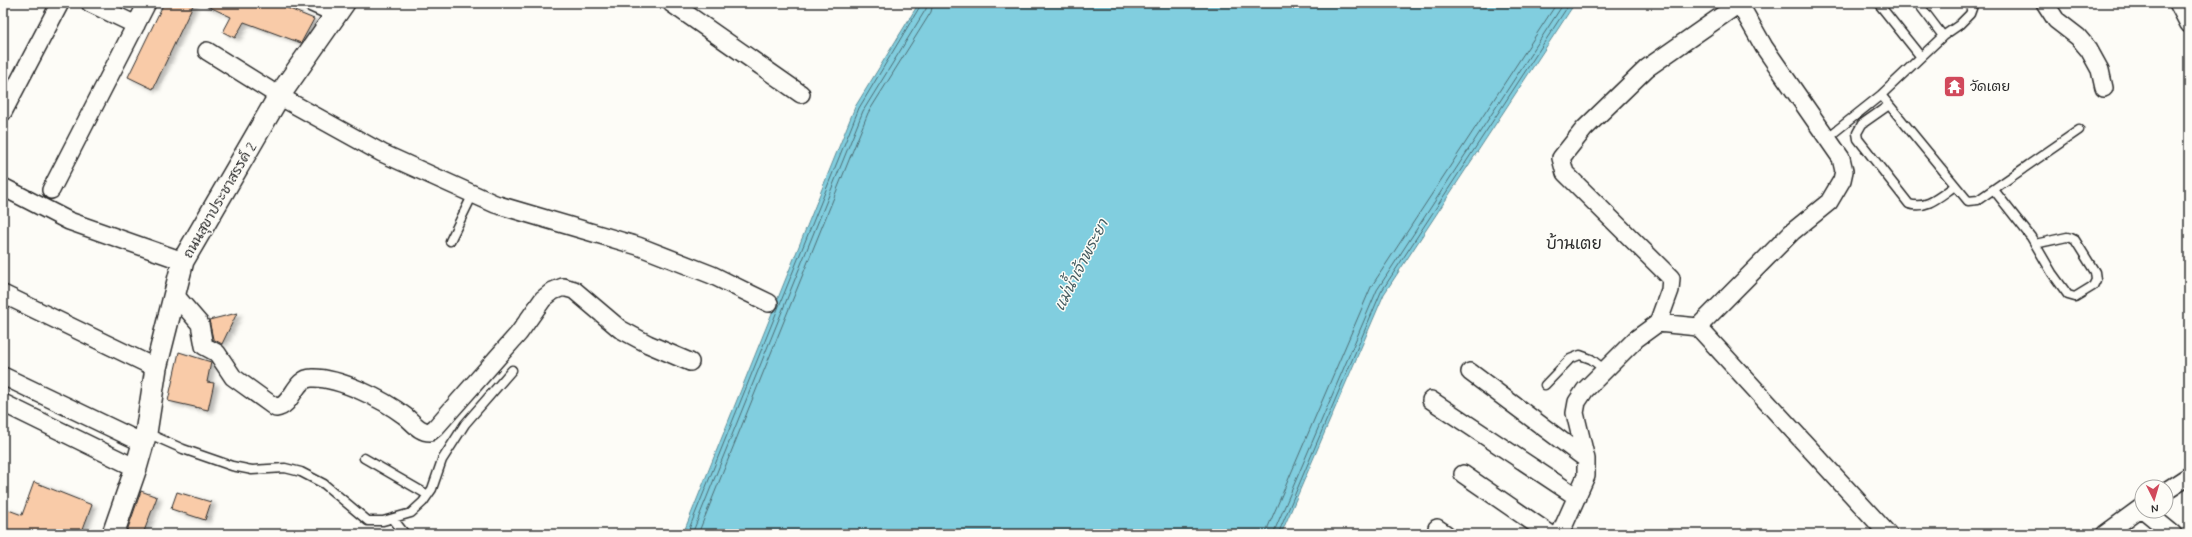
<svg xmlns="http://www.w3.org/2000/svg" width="2192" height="537" viewBox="0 0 2192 537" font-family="Mynerve,'Playpen Sans Thai',sans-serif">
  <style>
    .water { fill: #81cedf; stroke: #5f8d97 }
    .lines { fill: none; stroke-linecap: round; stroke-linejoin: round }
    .shore { stroke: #4d6c73; stroke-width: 1 }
    .building { fill: #f9cba8; stroke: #2b2b2b; filter: url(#shadow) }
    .service-casing { stroke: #2b2b2b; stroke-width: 11 }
    .minor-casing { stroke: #2b2b2b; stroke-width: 20 }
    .tertiary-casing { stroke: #2b2b2b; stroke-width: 24 }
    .service { stroke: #fdfcf7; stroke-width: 8 }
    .minor { stroke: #fdfcf7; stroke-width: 17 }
    .tertiary { stroke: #fdfcf7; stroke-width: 21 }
    .labels { text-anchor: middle; stroke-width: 3; stroke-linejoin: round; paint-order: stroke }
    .poi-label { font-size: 14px; fill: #2b2b2b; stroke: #fdfcf7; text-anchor: start }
    .street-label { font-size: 14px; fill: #2b2b2b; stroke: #fdfcf7 }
    .water-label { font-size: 15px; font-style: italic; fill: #455c61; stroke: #fdfcf7 }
    .quarter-label { font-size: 16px; fill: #2b2b2b; stroke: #fdfcf7 }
  </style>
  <defs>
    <filter id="shadow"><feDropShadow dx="4.5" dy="2.5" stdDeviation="2" flood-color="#0004"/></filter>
  </defs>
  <rect width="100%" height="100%" fill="#fdfcf7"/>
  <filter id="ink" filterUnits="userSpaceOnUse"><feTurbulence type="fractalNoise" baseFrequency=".025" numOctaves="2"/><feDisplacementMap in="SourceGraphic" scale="8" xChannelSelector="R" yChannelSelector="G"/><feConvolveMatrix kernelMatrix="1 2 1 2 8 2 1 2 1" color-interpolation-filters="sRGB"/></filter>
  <g filter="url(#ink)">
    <path class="water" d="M919 3H1575L1384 294 1281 534H683L855 107Z"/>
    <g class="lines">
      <path class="shore" d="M687 534 859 108 922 3
        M692 534 863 111 926 9 927 3
        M698 534 868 113 931 12 933 3
        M1267 534 1268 527 1371 287 1557 3
        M1273 534 1377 290 1564 3
        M1278 534 1381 292 1570 3"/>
    </g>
    <path class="building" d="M164 3H194L153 89 128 77Z
      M201 3H275L314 19 301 43 244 22 235 38 223 32 231 17Z
      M237 313 222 344 213 339 209 320Z
      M179 352 211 362 207 382 214 383 208 410 168 401Z
      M34 482 92 505 81 534H3V508L22 515Z
      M141 491 157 497 143 534H126Z
      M177 492 211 502 205 520 171 509Z"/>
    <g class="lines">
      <defs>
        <path id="service" d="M1878 3 1921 57
          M1918 3 1943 36
          M1881 95 1968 201 1978 200 2079 130
          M1889 105 1862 124 1857 133 1858 139 1909 204C1927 210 1941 195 1955 186
          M1827 138 1881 95 1943 36 1959 25 1970 14 1974 3
          M1994 190 2031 237 2052 273 2068 295 2075 297 2093 286 2096 280 2095 272 2075 240 2071 238 2067 237 2035 244
          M450 241 473 194
          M1545 385 1570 359 1580 355 1591 359 1605 370
          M147 433 183 449 232 466 252 470 285 468 301 472 324 484 368 521H383L411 513 423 502 432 489 442 460 465 424 512 370
          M364 458 428 495
          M393 519 405 534"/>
        <path id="minor" d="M90 3 136 25
          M312 3 337 14
          M671 3 801 94
          M1739 3 1764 47 1841 158 1844 171 1842 180 1829 202 1792 232 1698 327 1888 534
          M2045 3 2056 20 2078 37 2089 50 2100 70 2104 88
          M2178 3 2189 24
          M207 51 279 96 382 153 495 204 638 246 712 275 769 303
          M3 112 60 3
          M3 187 69 221 183 261
          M51 190 147 3
          M3 294 156 368
          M175 295 200 324 204 346 217 353 233 377 276 408C293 406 294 378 312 378 339 377 384 400 405 416 414 423 419 432 430 432L436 427 519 333 543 299 553 291 563 287 574 290 620 329 648 344 690 362
          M1658 323 1670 290 1671 278 1565 173 1561 158 1584 129 1647 68 1740 3
          M1470 372 1586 459
          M3 376 143 443
          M1431 400 1577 497
          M3 403 136 468
          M1463 474 1550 534
          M2166 491 2189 476
          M2145 511 2173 534
          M1437 528 1446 534
          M1560 534 1586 476V459L1575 413 1577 402 1585 390 1636 339 1658 323 1698 327
          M2105 534 2142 507"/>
        <path id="tertiary" d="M113 534 136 468 146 433 156 368 183 261 279 96 344 3"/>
      </defs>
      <use href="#service" class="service-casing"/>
      <use href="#minor" class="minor-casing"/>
      <use href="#tertiary" class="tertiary-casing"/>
      <use href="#service" class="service"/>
      <use href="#minor" class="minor"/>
      <use href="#tertiary" class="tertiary"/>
    </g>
  </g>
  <defs>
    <symbol id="temple-square" viewBox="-11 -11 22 22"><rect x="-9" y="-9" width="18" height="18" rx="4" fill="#d1495b" stroke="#fdfcf7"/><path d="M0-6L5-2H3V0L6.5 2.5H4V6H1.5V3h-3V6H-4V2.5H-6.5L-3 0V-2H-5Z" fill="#fff"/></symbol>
  </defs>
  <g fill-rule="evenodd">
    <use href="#temple-square" x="1942" y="74" width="25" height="25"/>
  </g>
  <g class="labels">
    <g class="poi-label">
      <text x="1970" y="91">วัดเตย</text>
    </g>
    <g class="street-label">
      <text transform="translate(219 200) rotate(-60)" y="5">ถนนสุขาประชาสรรค์ 2</text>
    </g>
    <g class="water-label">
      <text transform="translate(1081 265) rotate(-63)" y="5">แม่น้ำเจ้าพระยา</text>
    </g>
    <g class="quarter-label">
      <text x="1574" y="249">บ้านเตย</text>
    </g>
  </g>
  <rect width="2192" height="537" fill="none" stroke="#fdfcf7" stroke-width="16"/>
  <rect x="8" y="8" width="2176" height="521" fill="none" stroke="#2b2b2b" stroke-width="1.5" filter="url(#ink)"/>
  <g transform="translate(2154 499) rotate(175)"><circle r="19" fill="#fdfcf7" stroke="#a9a8a5"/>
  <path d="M0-3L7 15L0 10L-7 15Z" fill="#d1495b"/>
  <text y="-6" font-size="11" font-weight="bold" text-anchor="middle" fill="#2b2b2b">N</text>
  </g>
</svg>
